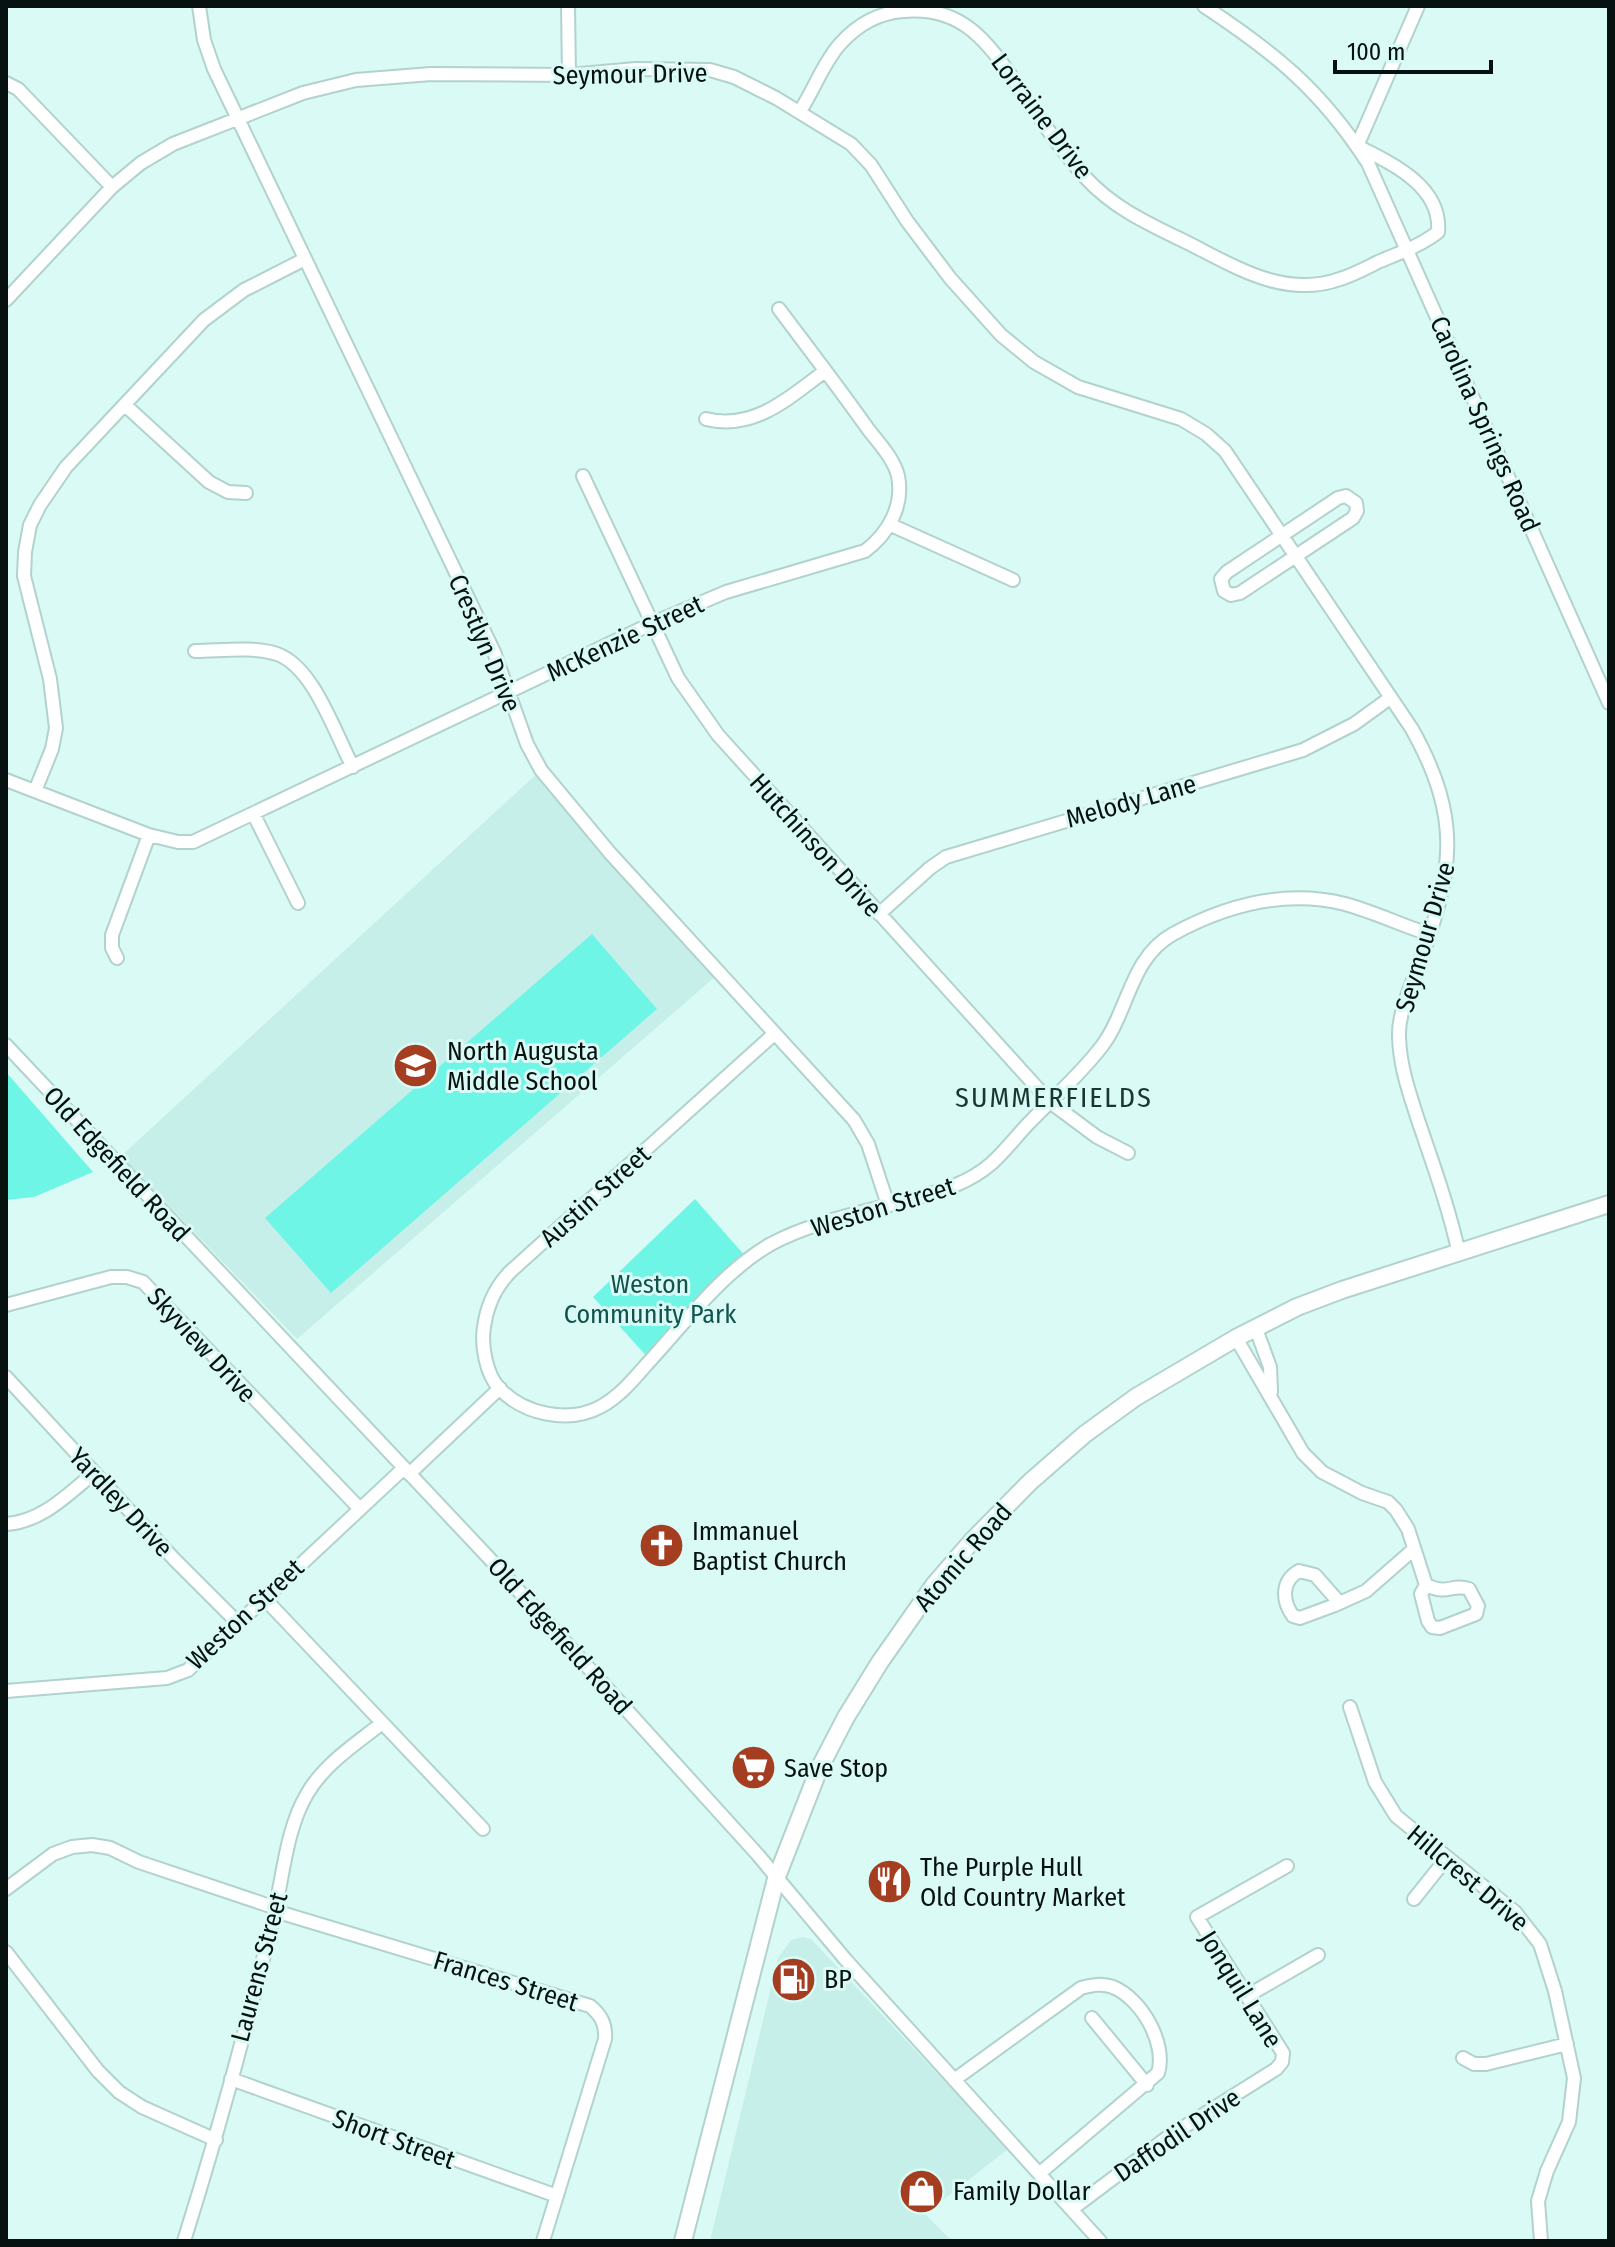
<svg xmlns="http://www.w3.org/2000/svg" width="1615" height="2247" viewBox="0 0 1615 2247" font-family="'Fira Sans Condensed',sans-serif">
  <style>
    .built { fill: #c6efea }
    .green { fill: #6ef5e6 }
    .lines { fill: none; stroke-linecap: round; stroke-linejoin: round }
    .minor-casing { stroke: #b2d2cd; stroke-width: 16 }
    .major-casing { stroke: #b2d2cd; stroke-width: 20 }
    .minor { stroke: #fff; stroke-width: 12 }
    .major { stroke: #fff; stroke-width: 16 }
    .labels { text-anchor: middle; stroke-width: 6; stroke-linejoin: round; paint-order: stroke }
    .street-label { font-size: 26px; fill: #061110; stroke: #d9faf5 }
    .poi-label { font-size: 26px; fill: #061110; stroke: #d9faf5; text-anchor: start }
    .park-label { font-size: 26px; fill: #13534d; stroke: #d9faf5 }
    .neighbourhood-label { font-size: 28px; letter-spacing: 2px; fill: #1a3532; stroke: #d9faf5 }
  </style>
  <rect width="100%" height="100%" fill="#d9faf5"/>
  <path class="built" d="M541 770 716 976 297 1339 121 1156Z
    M803 1937 811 1939 1008 2149 925 2214 952 2241H710L778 1958 791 1940Z"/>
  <path class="green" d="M592 934 657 1009 331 1293 265 1218Z
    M6 1072 93 1172 34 1197 6 1200Z
    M695 1199 746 1257 651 1361 593 1297Z"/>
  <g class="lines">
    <defs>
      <path id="minor" d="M199 6 204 40 214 69 494 652 527 744 541 770 610 853 854 1120 868 1144 888 1205
        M568 6 569 75
        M1204 6C1275 53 1321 90 1368 163L1609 703
        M6 83 18 89 112 187
        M800 111C814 90 823 63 840 44 857 25 877 13 903 11 964 5 989 44 1020 89 1040 118 1061 151 1085 177 1113 208 1149 224 1186 242 1234 266 1284 299 1340 279 1353 275 1366 268 1378 262 1399 253 1420 246 1438 232 1442 186 1391 163 1357 146
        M1357 146 1418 6
        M6 300 112 187 141 163 173 144 303 93 356 80 431 74 569 75 636 69 710 70 734 77 776 98 851 144 871 165 907 221 950 278 1001 335 1034 362 1078 387 1181 419 1206 434 1225 451 1412 729C1463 821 1453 872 1418 967 1410 989 1398 1014 1399 1037 1400 1067 1409 1092 1418 1120 1433 1164 1449 1208 1459 1254
        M125 405 209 482 228 492 246 493
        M706 419C754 431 790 397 825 371
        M583 476 678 678 718 735 1050 1102 1097 1137 1128 1153
        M1346 496 1356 503 1357 511 1353 518 1240 593 1231 595 1224 591 1221 579 1227 572 1338 498Z
        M891 525 1013 580
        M195 651C220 651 253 646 277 654 314 667 335 734 353 767
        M6 780 149 835 178 842H193L653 623 726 592 865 551C888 534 904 506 898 476 894 459 879 443 868 429 839 388 809 349 779 309
        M35 791 52 749 56 728 50 679 24 576 25 552 30 525 40 505 66 467 204 320 244 290 305 259
        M254 815 298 903
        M879 914 930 868 946 857 1303 750 1354 724 1390 698
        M117 958 112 948V935L149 835
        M774 1034 511 1271C495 1287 487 1305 484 1327 481 1345 486 1374 499 1388 523 1414 568 1424 600 1407 619 1397 633 1380 647 1364 685 1323 722 1272 771 1244 812 1222 860 1213 905 1201 937 1192 967 1185 992 1163 1005 1151 1015 1138 1027 1125 1052 1099 1080 1075 1102 1046 1129 1010 1130 958 1173 934 1226 905 1284 889 1345 904 1374 912 1401 925 1429 934
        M6 1045 489 1558 758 1855 845 1959 1100 2241
        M6 1305 111 1277H127L143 1282 360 1509
        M1256 1329 1270 1367 1271 1392
        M1236 1338 1303 1453 1322 1472 1362 1493 1388 1502 1396 1510 1408 1529 1426 1585
        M6 1377 174 1559 238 1623
        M409 1474 500 1388
        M6 1524C42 1522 68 1494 94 1473
        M1299 1571 1315 1575 1338 1601 1335 1605 1300 1618 1293 1616C1282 1601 1281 1581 1299 1571Z
        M1426 1585C1449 1596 1451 1583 1469 1589L1478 1606 1476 1614 1440 1628 1432 1627 1428 1621 1421 1594Z
        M264 1598 483 1829
        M1335 1605 1366 1591 1414 1549
        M6 1691 167 1678 188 1670 404 1468
        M1350 1707 1375 1782 1396 1816 1515 1912 1540 1944 1555 1991 1574 2078 1569 2122 1547 2171 1538 2201 1541 2241
        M6 1889 53 1854 72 1847 92 1845 110 1848 139 1862 276 1908
        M1414 1899 1446 1859
        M275 1911 590 2006C601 2015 606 2024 605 2039L543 2241
        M6 1952 98 2071 119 2092 142 2107 216 2140
        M1247 1996 1318 1955
        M1092 2018 1147 2085
        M1463 2058 1474 2064H1486L1567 2044
        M231 2079 557 2196
        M954 2080 1081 1988C1092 1985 1102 1983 1113 1987 1142 1999 1167 2044 1158 2073L1040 2173
        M1072 2209 1168 2137 1276 2069 1282 2062 1283 2053 1197 1917 1287 1866
        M184 2241C217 2136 246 2030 272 1923 283 1881 285 1831 307 1794 324 1764 356 1744 382 1723"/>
      <path id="major" d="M683 2241 776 1879 819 1769 846 1717 880 1662 934 1585 972 1541 1030 1482 1085 1434 1136 1397 1236 1338 1297 1307 1342 1290 1609 1204"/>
    </defs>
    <use href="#minor" class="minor-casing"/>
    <use href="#major" class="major-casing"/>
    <use href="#minor" class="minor"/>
    <use href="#major" class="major"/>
  </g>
  <defs>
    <symbol id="school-disc" viewBox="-11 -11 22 22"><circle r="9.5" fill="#a53d21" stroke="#d9faf5"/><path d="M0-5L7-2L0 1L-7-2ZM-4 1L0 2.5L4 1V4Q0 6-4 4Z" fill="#fff"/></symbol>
    <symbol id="church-disc" viewBox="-11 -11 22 22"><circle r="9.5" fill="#a53d21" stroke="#d9faf5"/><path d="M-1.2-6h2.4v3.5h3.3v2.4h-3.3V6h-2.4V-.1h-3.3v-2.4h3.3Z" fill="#fff"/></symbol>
    <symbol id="supermarket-disc" viewBox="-11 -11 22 22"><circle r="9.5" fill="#a53d21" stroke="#d9faf5"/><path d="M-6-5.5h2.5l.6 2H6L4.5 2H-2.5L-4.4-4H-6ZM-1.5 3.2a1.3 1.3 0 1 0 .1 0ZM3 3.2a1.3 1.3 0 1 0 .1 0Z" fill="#fff"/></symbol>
    <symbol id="restaurant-disc" viewBox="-11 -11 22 22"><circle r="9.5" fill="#a53d21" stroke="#d9faf5"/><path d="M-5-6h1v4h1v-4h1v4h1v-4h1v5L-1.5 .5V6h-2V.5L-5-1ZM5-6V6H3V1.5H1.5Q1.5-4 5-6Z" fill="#fff"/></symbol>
    <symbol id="fuel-disc" viewBox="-11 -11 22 22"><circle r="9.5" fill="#a53d21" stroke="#d9faf5"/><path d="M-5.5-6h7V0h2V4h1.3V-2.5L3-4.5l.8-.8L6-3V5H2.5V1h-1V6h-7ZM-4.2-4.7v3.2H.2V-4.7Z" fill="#fff"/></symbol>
    <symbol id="shop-disc" viewBox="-11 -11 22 22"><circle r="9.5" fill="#a53d21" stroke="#d9faf5"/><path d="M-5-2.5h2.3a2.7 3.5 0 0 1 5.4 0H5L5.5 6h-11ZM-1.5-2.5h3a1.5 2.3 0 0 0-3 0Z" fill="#fff"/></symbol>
  </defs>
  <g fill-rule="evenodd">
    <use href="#school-disc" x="390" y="1040" width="51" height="51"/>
    <use href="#church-disc" x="636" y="1520" width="51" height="51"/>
    <use href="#supermarket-disc" x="728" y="1742" width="51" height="51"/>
    <use href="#restaurant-disc" x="864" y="1856" width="51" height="51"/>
    <use href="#fuel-disc" x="768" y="1954" width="51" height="51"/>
    <use href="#shop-disc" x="896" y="2166" width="51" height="51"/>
  </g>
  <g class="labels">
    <g class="street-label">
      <text transform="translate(630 74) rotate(-1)" y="9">Seymour Drive</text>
      <text transform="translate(1042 116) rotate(53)" y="9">Lorraine Drive</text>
      <text transform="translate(1485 424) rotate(66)" y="9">Carolina Springs Road</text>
      <text transform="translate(625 638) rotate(-25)" y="9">McKenzie Street</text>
      <text transform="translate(485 643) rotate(67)" y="9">Crestlyn Drive</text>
      <text transform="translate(1131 801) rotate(-16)" y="9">Melody Lane</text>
      <text transform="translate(816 845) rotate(48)" y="9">Hutchinson Drive</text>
      <text transform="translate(1425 937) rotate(-74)" y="9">Seymour Drive</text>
      <text transform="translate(117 1164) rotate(47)" y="9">Old Edgefield Road</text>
      <text transform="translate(595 1196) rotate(-42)" y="9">Austin Street</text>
      <text transform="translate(883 1207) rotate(-17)" y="9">Weston Street</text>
      <text transform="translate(202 1345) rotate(47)" y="9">Skyview Drive</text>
      <text transform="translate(121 1502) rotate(47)" y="9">Yardley Drive</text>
      <text transform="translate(963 1557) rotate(-49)" y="9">Atomic Road</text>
      <text transform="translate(245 1614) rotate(-43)" y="9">Weston Street</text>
      <text transform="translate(560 1636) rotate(48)" y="9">Old Edgefield Road</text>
      <text transform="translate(1468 1878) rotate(40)" y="9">Hillcrest Drive</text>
      <text transform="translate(259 1967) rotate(-75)" y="9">Laurens Street</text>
      <text transform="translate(506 1981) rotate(17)" y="9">Frances Street</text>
      <text transform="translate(1241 1989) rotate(58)" y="9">Jonquil Lane</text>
      <text transform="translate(1177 2135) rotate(-34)" y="9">Daffodil Drive</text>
      <text transform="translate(394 2139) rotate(20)" y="9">Short Street</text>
    </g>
    <g class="poi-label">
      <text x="447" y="1060">North Augusta<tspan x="447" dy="30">Middle School</tspan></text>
      <text x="692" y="1540">Immanuel<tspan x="692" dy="30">Baptist Church</tspan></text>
      <text x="784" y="1777">Save Stop</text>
      <text x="920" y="1876">The Purple Hull<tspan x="920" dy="30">Old Country Market</tspan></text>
      <text x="824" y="1988">BP</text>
      <text x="953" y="2200">Family Dollar</text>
    </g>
    <g class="park-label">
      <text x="650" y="1293">Weston<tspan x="650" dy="30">Community Park</tspan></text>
    </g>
    <g class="neighbourhood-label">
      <text x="1054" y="1107">SUMMERFIELDS</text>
    </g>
  </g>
  <rect width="1615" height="2247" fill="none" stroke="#061110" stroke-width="16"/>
  <path d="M1335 60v12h156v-12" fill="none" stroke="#061110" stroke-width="4"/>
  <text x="1347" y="60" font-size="24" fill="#061110" stroke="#d9faf5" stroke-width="6" paint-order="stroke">100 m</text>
</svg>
